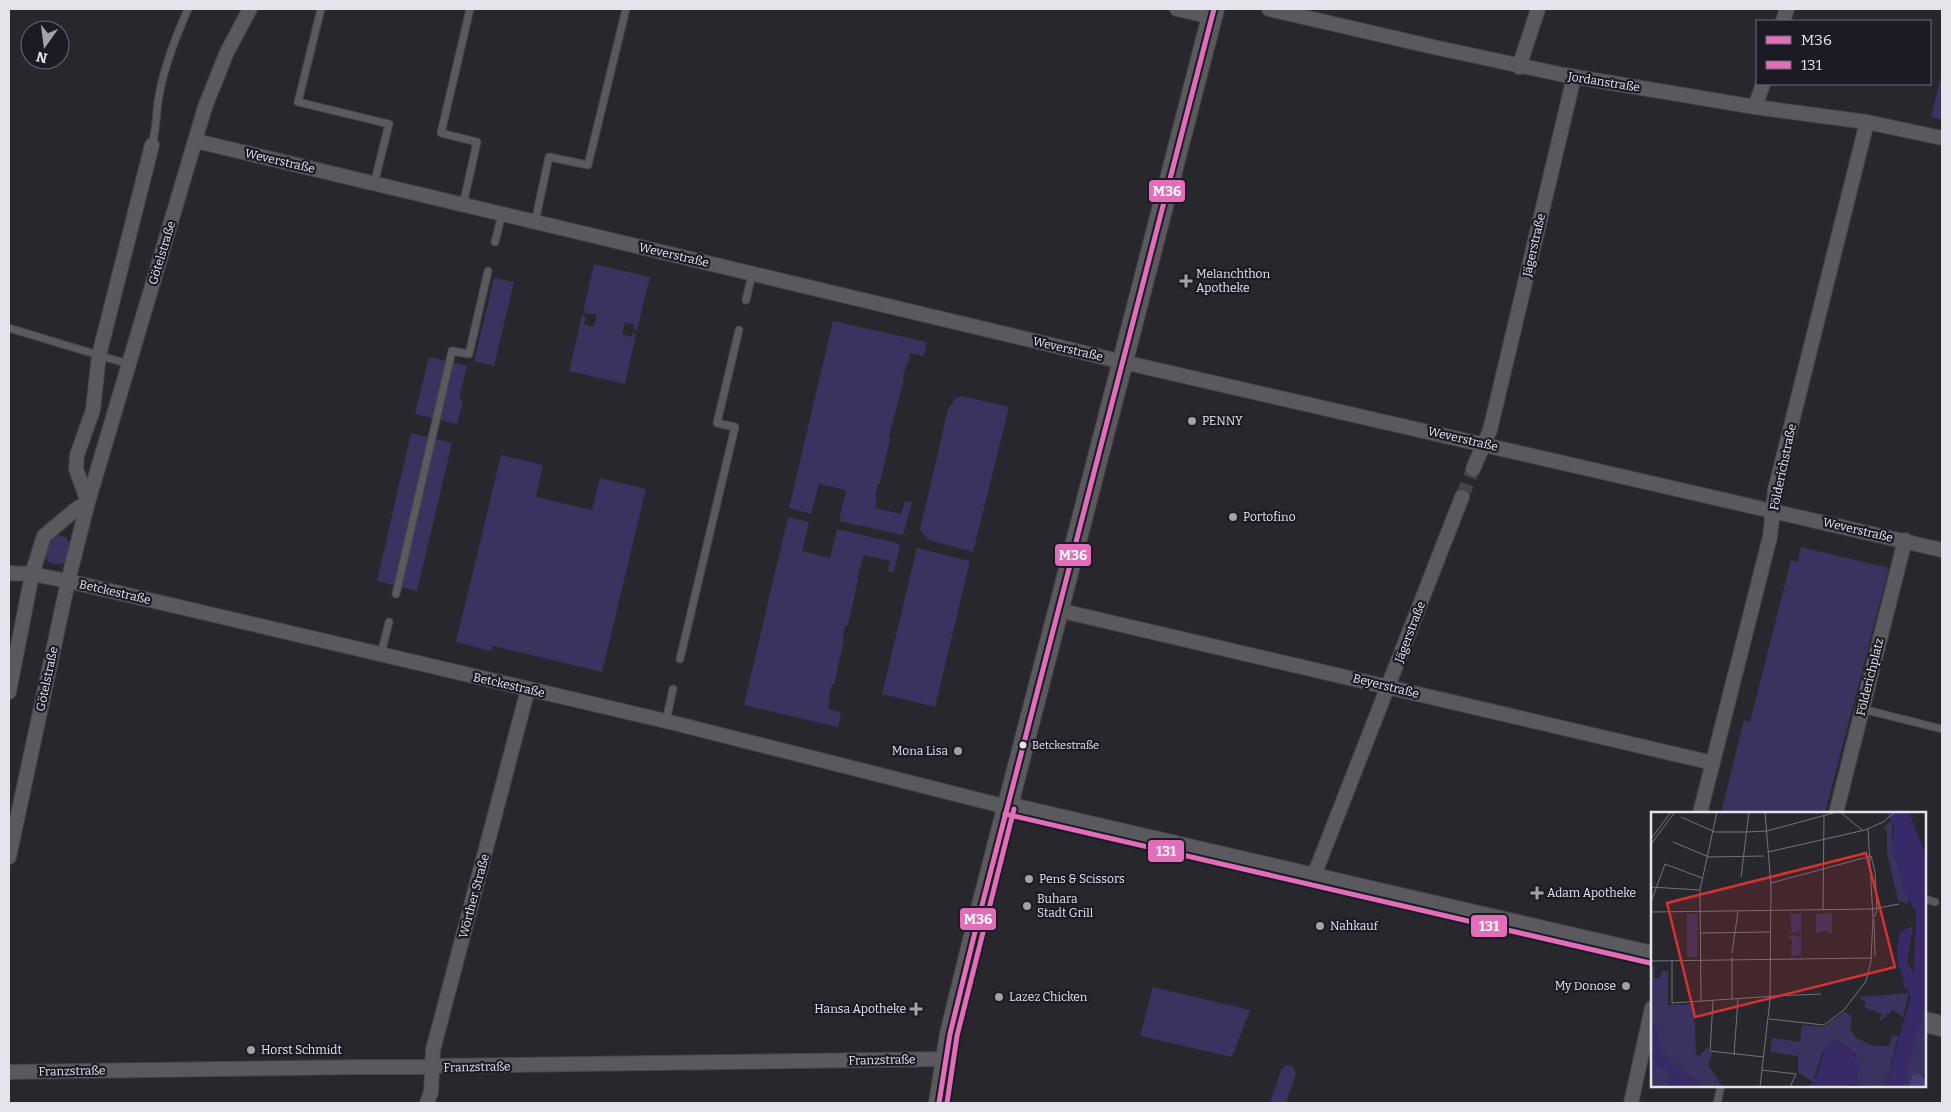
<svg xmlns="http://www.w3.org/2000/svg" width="1951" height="1112" viewBox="0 0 1951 1112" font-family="Bitter,serif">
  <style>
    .green { fill: #3a335f }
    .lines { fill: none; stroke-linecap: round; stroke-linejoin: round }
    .street-tunnel { stroke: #44434a; stroke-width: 14; stroke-dasharray: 14 7; stroke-linecap: butt }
    .lane-casing { stroke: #434348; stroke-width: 9 }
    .street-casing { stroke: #434348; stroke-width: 16 }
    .secondary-casing { stroke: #434348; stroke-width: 22 }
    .lane { stroke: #59595e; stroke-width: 7 }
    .street { stroke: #59595e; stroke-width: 14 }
    .secondary { stroke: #59595e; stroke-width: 20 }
    .bus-1-casing { stroke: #1c1b25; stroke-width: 9 }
    .bus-2-casing { stroke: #1c1b25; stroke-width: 9 }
    .bus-1 { stroke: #e26db8; stroke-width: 5 }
    .bus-2 { stroke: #e26db8; stroke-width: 5 }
    .poi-dot { fill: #a3a2a9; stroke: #1c1b25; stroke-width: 2 }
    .bus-dot { fill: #e5e4ec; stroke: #1c1b25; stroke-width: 2 }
    .labels { text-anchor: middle; stroke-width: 4.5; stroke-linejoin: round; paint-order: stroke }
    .bus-label { font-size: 11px; fill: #e5e4ec; stroke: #1c1b25; text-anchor: start }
    .street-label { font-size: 12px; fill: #e5e4ec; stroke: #1c1b25 }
    .poi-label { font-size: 12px; fill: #e5e4ec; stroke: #1c1b25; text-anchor: start }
    .inset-road { fill: none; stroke: #747379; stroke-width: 1 }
    .view { fill: #d73132; fill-opacity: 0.15; stroke: #d73132; stroke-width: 2.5 }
    .inset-edge { fill: none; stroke: #e5e4ec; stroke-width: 2.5 }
    .line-badge { stroke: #1c1b25; stroke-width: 2 }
    .badge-label { font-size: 14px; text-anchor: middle; font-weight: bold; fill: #fff }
  </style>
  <rect width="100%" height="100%" fill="#28272d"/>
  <path class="green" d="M1942 73V120L1931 117Z
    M594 264 650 277 637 330 634 329V325L625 322 622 334 632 337 633 333 636 334 625 384 569 371 582 316 586 317 584 324 594 327 597 314 583 313Z
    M494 278 514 282 494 366 474 361Z
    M833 321 927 342 924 356 910 353 908 364 906 366 903 377 904 379 889 437 890 439 880 483 878 484 875 497 877 498 875 508 901 514 905 501 912 502 904 532 902 535 839 521 846 490 819 484 811 514 789 508Z
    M429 357 467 366 459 399 463 401 457 424 415 414Z
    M962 396 1009 407 973 552 929 540 920 530 948 409 955 399Z
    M411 433 452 443 417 591 377 581Z
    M501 455 543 465 536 497 592 510 600 478 646 489 602 672 493 646 491 651 456 642Z
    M788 517 809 522 802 551 830 558 837 529 897 543 900 546 894 572 888 571 890 561 864 555 857 578 858 580 848 625 845 626 843 637 844 640 834 684 832 685 829 696 830 698 828 709 841 712 838 727 744 705Z
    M59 535 67 538 70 548 65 563C57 565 48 565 45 557L50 539Z
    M1801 547 1889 568 1825 813H1721L1744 720 1750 722 1791 560 1798 562Z
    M917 548 970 561 935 707 882 694Z
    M1153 987 1250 1010 1232 1057 1140 1036Z
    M1286 1065 1293 1067 1296 1074 1286 1103H1270L1281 1070Z"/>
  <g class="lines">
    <path class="street-tunnel" d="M1462 497 1473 469"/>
    <defs>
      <path id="lane" d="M321 9 298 102 389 124 374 184
        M152 145C156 131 156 117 158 102 162 73 176 36 188 9
        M463 205 477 142 441 133 470 9
        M535 222 549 157 588 165 626 9
        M495 242 502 214
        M746 300 752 274
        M9 328 128 364
        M396 594 452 351 469 354 488 271
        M381 654 389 622
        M680 659 735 427 717 423 739 330
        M1862 709 1942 729
        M666 721 673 689
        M1925 899 1935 902
        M1717 1103 1721 1086"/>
      <path id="street" d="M1177 9 1212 17
        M1269 9 1438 48 1564 75 1755 107 1867 122 1942 138
        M1783 21 1787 9
        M1519 67 1538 9
        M1755 107 1763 84
        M196 141 1123 362 1942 550
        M1473 469 1490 430 1574 77
        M88 502 76 469 77 455 93 410 99 355 152 145
        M9 573 32 574 68 581 184 608 674 723 1007 807
        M1058 610 1713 763
        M9 692 32 574 44 536 75 510 88 502
        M1700 813 1770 537 1775 490 1867 122
        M1836 813 1905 540
        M9 857 68 581 88 502 205 107 227 52 250 9
        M1313 878 1462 497
        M9 1072 945 1059
        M427 1103 431 1092 433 1050 528 689
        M1631 1103 1652 1008"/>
      <path id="secondary" d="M1007 807 1652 956
        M1925 1022 1942 1026
        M939 1103 950 1034 974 936 1214 9"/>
    </defs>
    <use href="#lane" class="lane-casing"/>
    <use href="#street" class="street-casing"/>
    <use href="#secondary" class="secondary-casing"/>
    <use href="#lane" class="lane"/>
    <use href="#street" class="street"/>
    <use href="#secondary" class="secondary"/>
    <defs>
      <path id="bus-1" d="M939 1103 950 1034 974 936 1214 9"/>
      <path id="bus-2" d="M1005 814 1650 963
        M947 1103 957 1036 1014 809"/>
    </defs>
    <use href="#bus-1" class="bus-1-casing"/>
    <use href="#bus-2" class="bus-2-casing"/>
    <use href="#bus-1" class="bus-1"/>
    <use href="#bus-2" class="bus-2"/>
  </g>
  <g class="poi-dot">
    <path d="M1183.5 273.5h5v5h5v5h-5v5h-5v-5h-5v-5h5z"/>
    <circle cx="1192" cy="421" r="5"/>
    <circle cx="1233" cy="517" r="5"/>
    <circle cx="958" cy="751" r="5"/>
    <circle cx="1029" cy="879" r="5"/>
    <path d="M1534.5 885.5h5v5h5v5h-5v5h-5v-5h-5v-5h5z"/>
    <circle cx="1027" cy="906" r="5"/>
    <circle cx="1320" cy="926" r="5"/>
    <circle cx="1626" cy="986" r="5"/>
    <circle cx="999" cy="997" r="5"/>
    <path d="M913.5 1001.5h5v5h5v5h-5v5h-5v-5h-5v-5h5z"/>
    <circle cx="251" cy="1050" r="5"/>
  </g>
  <circle class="bus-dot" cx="1023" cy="745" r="4.5"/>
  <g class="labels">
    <g class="bus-label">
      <text x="1032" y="749">Betckestraße</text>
    </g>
    <g class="street-label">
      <text transform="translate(1604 82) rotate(9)" y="4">Jordanstraße</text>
      <text transform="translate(280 161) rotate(13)" y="4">Weverstraße</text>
      <text transform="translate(1534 245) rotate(-77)" y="4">Jägerstraße</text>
      <text transform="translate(162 253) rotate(-73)" y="4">Götelstraße</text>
      <text transform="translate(674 255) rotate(13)" y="4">Weverstraße</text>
      <text transform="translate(1068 349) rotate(13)" y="4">Weverstraße</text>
      <text transform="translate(1463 439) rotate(13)" y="4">Weverstraße</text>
      <text transform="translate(1783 467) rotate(-78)" y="4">Földerichstraße</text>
      <text transform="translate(1858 530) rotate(13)" y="4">Weverstraße</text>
      <text transform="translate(115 592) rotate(13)" y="4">Betckestraße</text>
      <text transform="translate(1410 632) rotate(-69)" y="4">Jägerstraße</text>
      <text transform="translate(1870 677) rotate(-76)" y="4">Földerichplatz</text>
      <text transform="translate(47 679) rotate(-78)" y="4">Götelstraße</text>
      <text transform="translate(509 685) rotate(13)" y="4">Betckestraße</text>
      <text transform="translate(1386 686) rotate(14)" y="4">Beyerstraße</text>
      <text transform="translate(474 896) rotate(-75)" y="4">Wörther Straße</text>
      <text transform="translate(882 1060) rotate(-1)" y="4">Franzstraße</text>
      <text transform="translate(477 1067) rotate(-1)" y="4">Franzstraße</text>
      <text transform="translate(72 1071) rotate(-1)" y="4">Franzstraße</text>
    </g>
    <g class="poi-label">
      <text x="1196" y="278">Melanchthon<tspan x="1196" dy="14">Apotheke</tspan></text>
      <text x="1202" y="425">PENNY</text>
      <text x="1243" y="521">Portofino</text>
      <text x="948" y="755" text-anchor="end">Mona Lisa</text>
      <text x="1039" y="883">Pens &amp; Scissors</text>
      <text x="1547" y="897">Adam Apotheke</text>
      <text x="1037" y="903">Buhara<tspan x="1037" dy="14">Stadt Grill</tspan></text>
      <text x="1330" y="930">Nahkauf</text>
      <text x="1616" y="990" text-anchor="end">My Donose</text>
      <text x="1009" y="1001">Lazez Chicken</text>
      <text x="906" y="1013" text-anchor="end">Hansa Apotheke</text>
      <text x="261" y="1054">Horst Schmidt</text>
    </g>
  </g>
  <g transform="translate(1651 812)">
    <rect width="275" height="275" fill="#28272d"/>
    <path d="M241 8V34L258 92 247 89 236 40V20L232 16ZM181 101V121H176V118L165 121V102ZM36 102H47L46 145H36ZM139 102H150V122L147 119 138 122 141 119ZM145 123V126L150 123V143L140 144 141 127H138V124ZM4 154 3 166H9L11 159H17V193L43 192 45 242 48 244 56 235 61 242 57 253 72 275H0V155ZM258 181 234 275H216L205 267V243L193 232 181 229 171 241 162 270 147 260V244L119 240 121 226 149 230 151 213 173 215 193 200 201 204 199 217 205 226 223 234H238L241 223 247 224 252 205 242 198 228 210 231 202 213 195 215 191 208 185ZM275 187V269L272 263 258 275H252Z" fill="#3a335f"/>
    <path d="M269 262 275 269 274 275H258L261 263Z" fill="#4a3f7b"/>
    <path d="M235 0H258L275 44V191L252 275H234L259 187 258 178 251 173 253 167 247 153 246 136 250 119 262 114 256 150 263 162 265 100 253 80 241 34 243 13ZM0 209 6 216 9 238 39 265 47 267 52 275H17L18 259 0 253 4 228ZM181 229 199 235 209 254 205 267 216 275 200 272 195 275H158L166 263 175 232Z" fill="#372a66"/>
    <path class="inset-road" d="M64 0H113M189 0 211 18M30 5 64 20H96L116 19 186 0M0 27 20 0M22 30 58 45 113 44M0 32 24 0M117 40 214 18 232 10 244 0M220 44 224 60 226 99 223 105M90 65 98 0M120 71 220 44M0 75 48 78M0 90 14 52 51 66M172 98 173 3M0 100 222 97 248 92M223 107 224 144M49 121 120 120M81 141 87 99M0 149 220 146M21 149V191L125 184M123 184 170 182M81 187V145M62 189 59 239 113 245M50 190 49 78 66 0M118 207 173 213 193 198 215 169 220 149 222 106 217 17M83 243 87 187M111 258 145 262 139 275M109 275 119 188 120 74 114 0"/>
    <path class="view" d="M215 41 244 155 44 205 16 91Z"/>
    <rect width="275" height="275" class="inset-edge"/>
  </g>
  <g class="line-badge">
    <rect x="1148" y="179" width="38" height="24" rx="5" fill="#e26db8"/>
    <rect x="1054" y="543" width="38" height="24" rx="5" fill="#e26db8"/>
    <rect x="1147" y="839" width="38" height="24" rx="5" fill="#e26db8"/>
    <rect x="959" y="907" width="38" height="24" rx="5" fill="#e26db8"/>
    <rect x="1470" y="914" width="38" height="24" rx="5" fill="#e26db8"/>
  </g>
  <g class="badge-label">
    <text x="1167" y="196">M36</text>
    <text x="1073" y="560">M36</text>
    <text x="1166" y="856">131</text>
    <text x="978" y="924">M36</text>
    <text x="1489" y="931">131</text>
  </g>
  <rect width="1951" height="1112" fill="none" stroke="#e5e4ec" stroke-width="20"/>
  <rect x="1756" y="20" width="175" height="65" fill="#1c1b25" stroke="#6c6b75"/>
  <rect x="1766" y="36" width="25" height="8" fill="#e26db8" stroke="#6c6b75"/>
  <text x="1801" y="45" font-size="15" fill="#e5e4ec">M36</text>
  <rect x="1766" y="61" width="25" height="8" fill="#e26db8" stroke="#6c6b75"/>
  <text x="1801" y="70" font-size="15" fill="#e5e4ec">131</text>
  <g transform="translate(45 45) rotate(194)"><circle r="24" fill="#1c1b25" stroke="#6c6b75"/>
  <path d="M0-4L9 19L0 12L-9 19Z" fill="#a3a2a9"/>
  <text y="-8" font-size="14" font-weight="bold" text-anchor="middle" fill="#e5e4ec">N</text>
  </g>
</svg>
